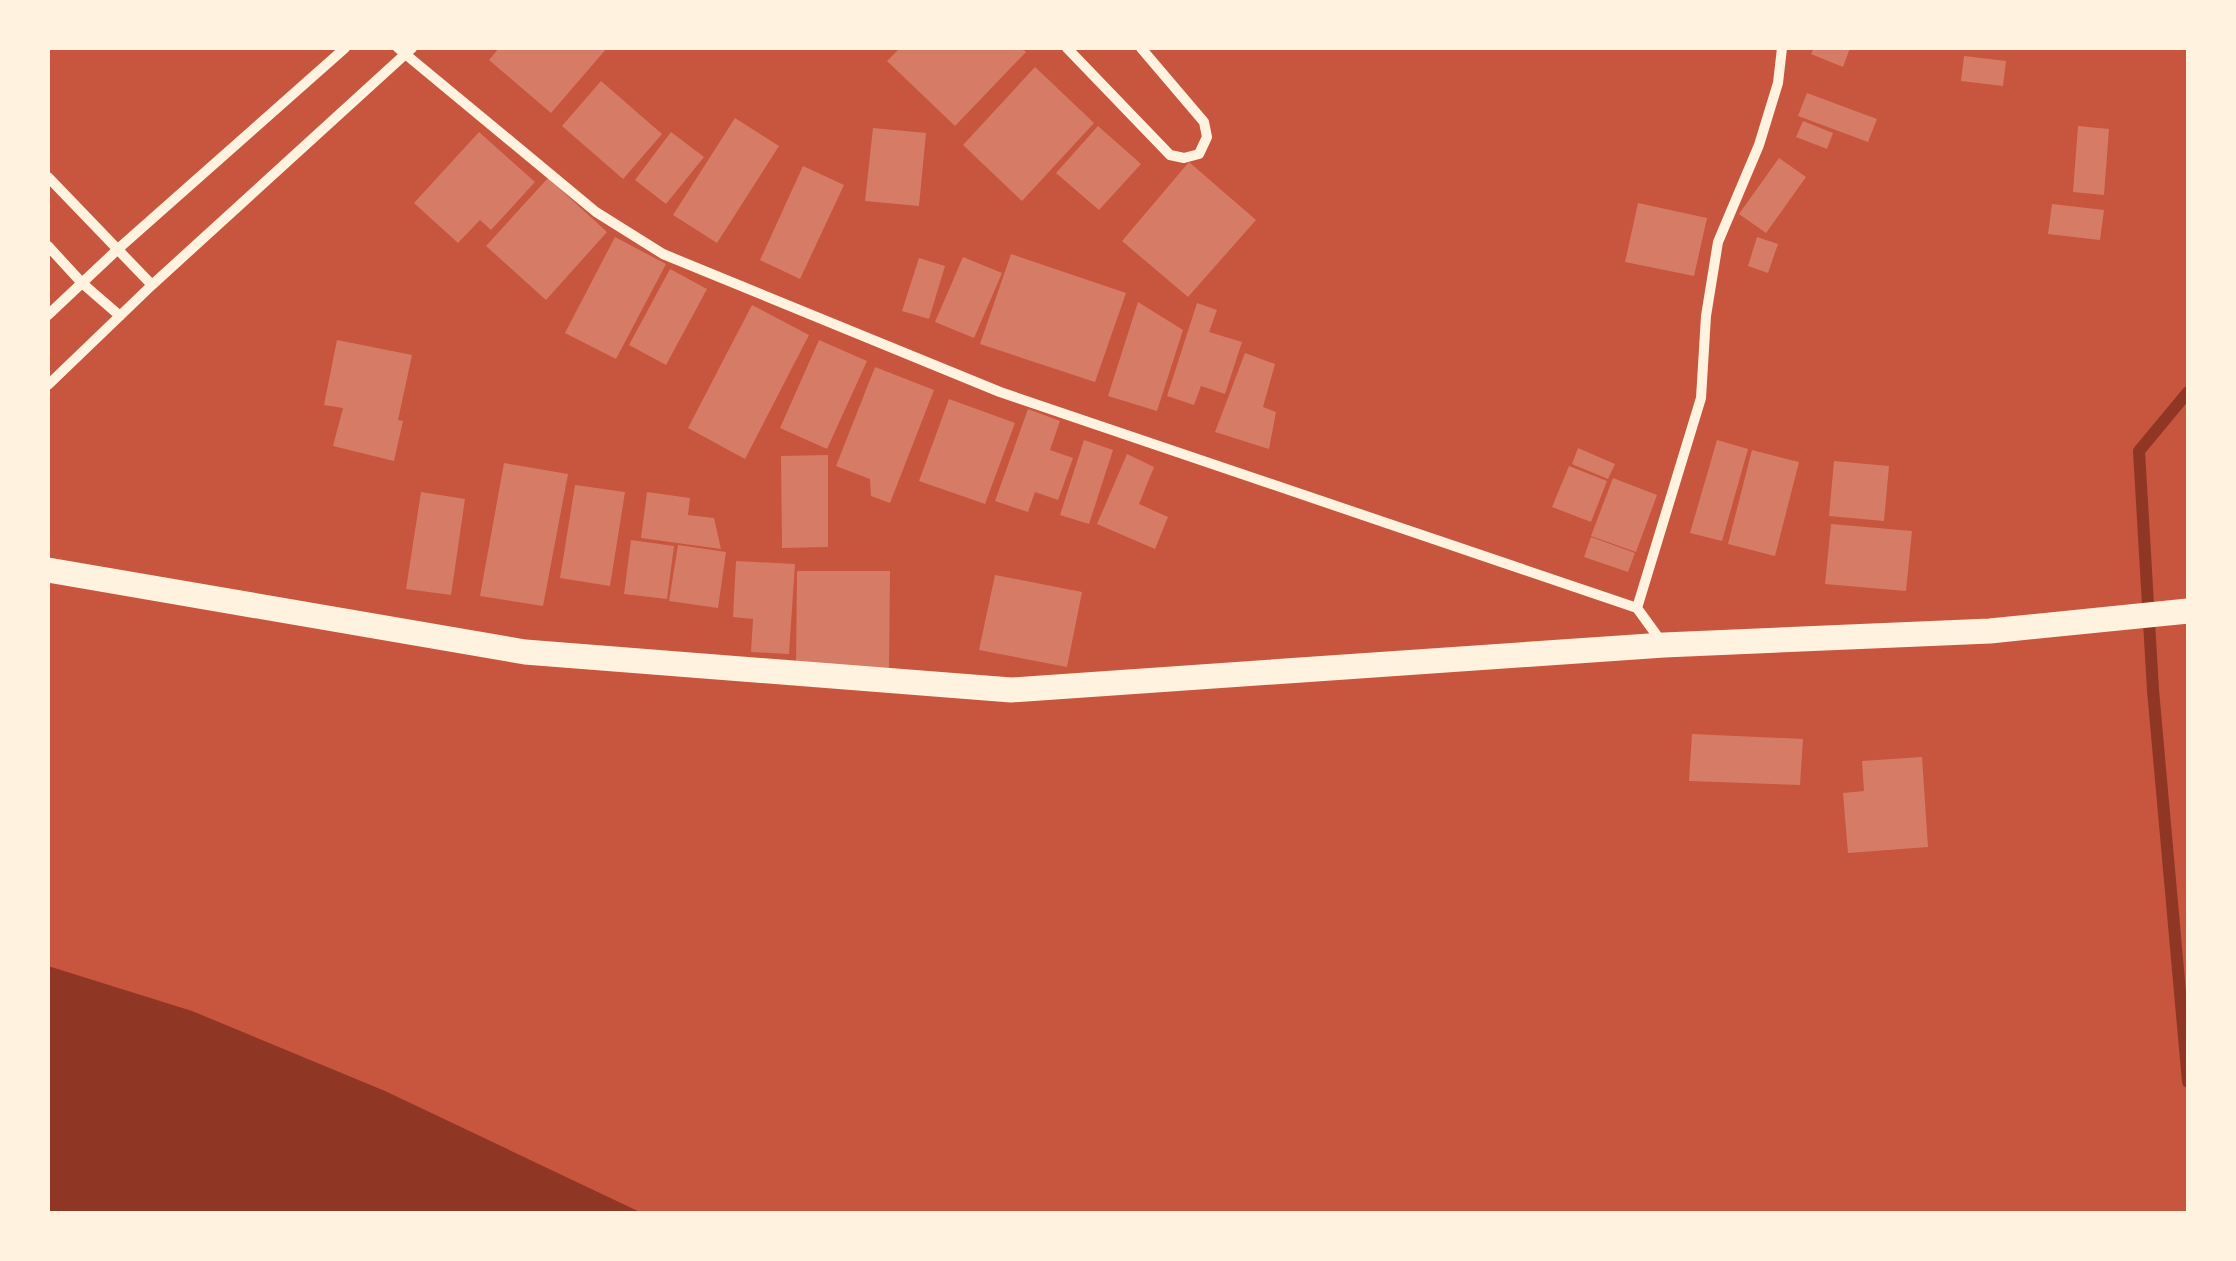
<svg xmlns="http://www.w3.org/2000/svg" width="2236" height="1261" viewBox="0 0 2236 1261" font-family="Manrope,sans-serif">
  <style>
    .water { fill: #8f3625 }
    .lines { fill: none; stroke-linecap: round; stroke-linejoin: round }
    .stream { stroke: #8f3625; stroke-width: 12 }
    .building { fill: #d67c66 }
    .minor { stroke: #fff3e0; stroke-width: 10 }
    .primary { stroke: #fff3e0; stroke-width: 25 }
  </style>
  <rect width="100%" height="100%" fill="#c8553d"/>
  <path class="water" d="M48 966 192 1011 385 1091 642 1213H48Z"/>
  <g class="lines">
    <path class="stream" d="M2188 392 2139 451 2153 690 2188 1082"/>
  </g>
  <path class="building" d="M499 48H607L551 113 489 60Z
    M900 48H1021L1026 52 955 126 887 61Z
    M1814 48H1850L1843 67 1811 54Z
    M1964 56 2006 61 2003 86 1961 81Z
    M1035 67 1094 123 1022 201 963 145Z
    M601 81 662 134 623 179 562 126Z
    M1807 93 1877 119 1868 142 1798 116Z
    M735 118 779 146 717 243 673 215Z
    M1803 121 1833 133 1827 149 1796 137Z
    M1098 126 1141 164 1099 210 1056 173Z
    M2078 126 2109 129 2104 195 2073 192Z
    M873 128 926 133 919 206 865 201Z
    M479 132 535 182 491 230 480 220 458 243 414 203Z
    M671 132 704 157 666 204 635 180Z
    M1779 158 1806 177 1766 233 1739 214Z
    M1189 162 1256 220 1188 297 1122 241Z
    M803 166 844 185 800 279 760 260Z
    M548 178 607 232 546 300 486 246Z
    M1638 203 1707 218 1694 276 1625 262Z
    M2052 204 2104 210 2100 240 2048 234Z
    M615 237 666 264 616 359 565 333Z
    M1757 237 1778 244 1768 273 1748 266Z
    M1011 254 1126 293 1095 382 980 344Z
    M963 257 1002 273 974 338 935 322Z
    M919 258 945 266 929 319 902 311Z
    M670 269 707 289 666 365 629 345Z
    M1138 302 1183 330 1157 411 1108 396Z
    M1197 303 1217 310 1209 332 1242 342 1225 394 1201 386 1194 405 1167 396Z
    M752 305 809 335 745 459 688 428Z
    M337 340 412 355 398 420 403 421 394 461 333 446 343 408 324 405Z
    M819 340 867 361 827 449 780 428Z
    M1245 353 1275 364 1263 407 1276 412 1269 449 1215 432Z
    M875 367 934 390 890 503 871 496 870 479 836 466Z
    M949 399 1015 423 985 504 919 481Z
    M1028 409 1060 421 1050 450 1073 458 1058 500 1035 492 1028 512 995 501Z
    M1084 440 1113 450 1089 524 1060 515Z
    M1717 440 1748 449 1722 541 1690 533Z
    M1578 448 1615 464 1608 479 1572 464Z
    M1752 450 1799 462 1775 556 1728 544Z
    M1127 454 1154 467 1139 504 1168 517 1155 549 1097 524Z
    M828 455V547L782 548 781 456Z
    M1834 461 1889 466 1884 521 1829 516Z
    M504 463 568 474 543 606 480 596Z
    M1569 466 1607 481 1591 522 1552 507Z
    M1613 478 1657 495 1636 552 1591 536Z
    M575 485 625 492 610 586 560 578Z
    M421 492 465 499 451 595 406 589Z
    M647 492 690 498 688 515 714 518 721 549 641 538Z
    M1831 524 1912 531 1906 591 1825 584Z
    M1591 537 1635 553 1628 572 1584 557Z
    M631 540 674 546 667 599 624 594Z
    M678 545 726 552 718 608 669 601Z
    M736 561 795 564 789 654 751 652 753 619 733 617Z
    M797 571H890L889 670 796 669Z
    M995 575 1082 592 1067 667 979 650Z
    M1692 734 1803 739 1800 785 1689 781Z
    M1922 757 1928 847 1848 853 1843 793 1864 791 1862 761Z"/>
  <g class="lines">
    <path class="minor" d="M398 48 596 212 663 254 1000 392 1637 608 1663 644
      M1067 48 1170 155 1184 158 1199 154 1207 137 1204 122 1141 48
      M48 177 152 285
      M48 246 82 283 120 316
      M48 315 118 249 345 48
      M48 385 152 285 412 48
      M1637 608 1701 398 1706 316 1718 242 1759 145 1778 83 1782 48"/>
    <path class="primary" d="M48 570 525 652 1011 690 1664 645 1990 631 2188 611"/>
  </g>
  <rect width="2236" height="1261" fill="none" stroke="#fff3e0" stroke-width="100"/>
</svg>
